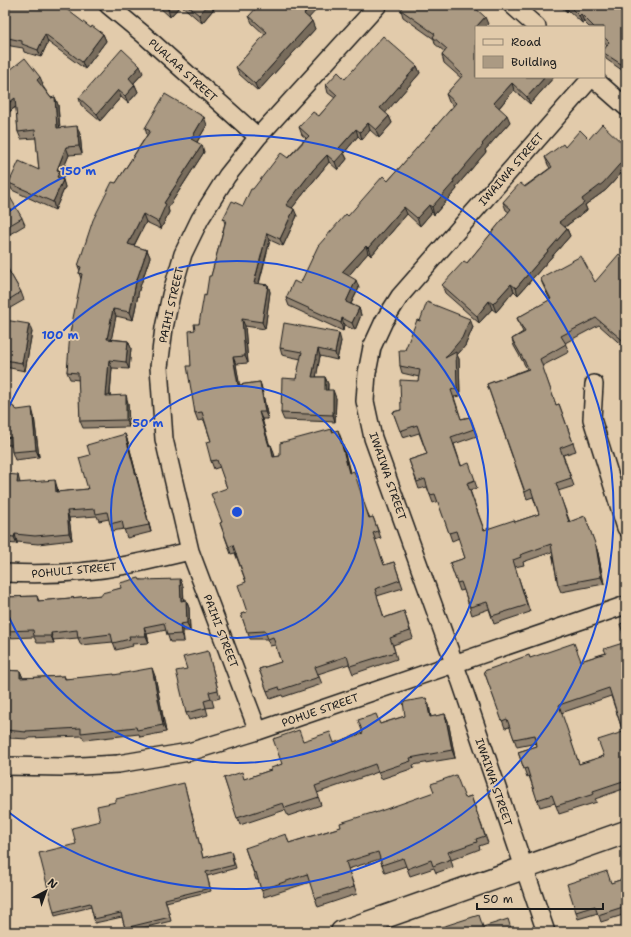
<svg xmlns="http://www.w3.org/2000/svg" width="631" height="937" viewBox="0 0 631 937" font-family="'Shantell Sans',sans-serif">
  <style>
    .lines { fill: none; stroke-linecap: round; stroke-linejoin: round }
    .street-casing { stroke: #1c1c1c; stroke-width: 20 }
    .secondary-casing { stroke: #1c1c1c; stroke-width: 25 }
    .street { stroke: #e2cbab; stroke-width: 17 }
    .secondary { stroke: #e2cbab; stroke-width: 22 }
    .wall { fill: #938471; stroke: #1c1c1c; fill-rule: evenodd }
    .shaded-wall { fill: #786c5c; stroke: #1c1c1c }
    .building { fill: #ab9a83; stroke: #1c1c1c; fill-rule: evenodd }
    .ring { fill: none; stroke: #1d4ed8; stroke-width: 2 }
    .labels { text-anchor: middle; stroke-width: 3.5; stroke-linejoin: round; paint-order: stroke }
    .street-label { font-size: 11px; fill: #1c1c1c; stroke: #e2cbab }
    .centre { fill: #1d4ed8; stroke: #e2cbab; stroke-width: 2 }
    .ring-label { font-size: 12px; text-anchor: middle; font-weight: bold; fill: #1d4ed8; stroke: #e2cbab; stroke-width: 3.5; stroke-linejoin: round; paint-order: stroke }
  </style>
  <rect width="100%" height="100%" fill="#e2cbab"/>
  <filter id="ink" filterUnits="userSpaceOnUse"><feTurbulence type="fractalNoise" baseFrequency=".025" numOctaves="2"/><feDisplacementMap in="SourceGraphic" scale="8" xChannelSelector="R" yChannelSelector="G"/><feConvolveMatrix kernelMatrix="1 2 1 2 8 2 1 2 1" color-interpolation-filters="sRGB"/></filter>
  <g filter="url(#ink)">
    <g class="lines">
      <defs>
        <path id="street" d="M108 5 143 34 258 137
          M512 5 537 27
          M592 77 626 107
          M594 384 592 419 626 528
          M5 573C45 575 87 573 127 565 148 561 169 556 190 551
          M258 731 190 551 164 439 159 367 164 328 171 295 183 254 200 219 227 176 258 137 378 5
          M5 766 62 767 118 764 189 752 258 731 626 605
          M546 932 461 682 373 438 365 401 367 373 372 347 384 321 400 296 592 77"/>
        <path id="secondary" d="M342 932 626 832"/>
      </defs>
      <use href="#street" class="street-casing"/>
      <use href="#secondary" class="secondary-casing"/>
      <use href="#street" class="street"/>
      <use href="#secondary" class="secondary"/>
    </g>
    <path class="wall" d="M5 5 91 28 103 34 106 41 85 69 48 42 41 57 24 52 23 48 11 46 5 43Z
      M157 5H181L170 17Z
      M181 5H217L202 23Z
      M559 5H625L626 6V73L606 59 604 55V50L607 45 604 42V27H589L584 22 582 23 568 10 567 12Z
      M401 10 488 24 485 27H476V77H554L530 104 514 90 499 108 510 122 485 150 486 152 456 187 457 189 434 215 432 212 420 226 407 214 371 256 368 253 348 276 359 288 351 304 359 308 361 315 355 330 344 325 343 331 289 306 286 298 300 284 348 216 388 181 454 106 449 102 446 94 461 78 444 63 442 55 445 52 435 44 434 39 403 17Z
      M249 16 309 18 315 29 258 91 239 74 236 67 265 35 252 23Z
      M417 66 420 73 385 113 389 116 392 123 379 138 370 130 362 140 358 136 344 153 347 159 338 170 329 162 316 178 292 208 297 216 283 246 270 240 259 284 268 285 270 292 265 329 245 326 248 363 236 364 239 385 260 382 262 389 268 419H262L269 445H271L275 457 280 456 332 429 333 431 341 438 350 473 370 518 373 517 381 538 375 540 384 565 394 562 403 588 377 596 384 618 404 611 413 638 393 645 397 659 353 674 349 664 318 674 322 684 283 697 282 695 270 699 259 669 281 662 275 645 270 646 267 639H250L241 614 247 612 246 582 235 553 231 554 220 523 222 522 227 488 220 467 214 469 211 461V441L204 420 198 421 195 413 191 366 195 330 199 324 206 296 225 223 223 219 243 206 306 138 302 135 299 127 319 116 335 98 328 93 326 85 345 79Z
      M143 73 134 83 138 92 128 103 121 97 100 121 81 105 79 98Z
      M5 74 43 84 42 85 51 98 55 97 58 105 60 128 80 134 82 154 69 155 61 174 65 187 55 210 12 190 9 183 39 170 36 138 21 139 18 132 16 107 9 112 5 108Z
      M207 125 197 142 204 152 168 208 169 212 161 229 146 222 134 246 147 250 150 257 139 290 133 320 116 316 111 339 128 341 131 348 129 369 112 368 110 396 128 403 129 427 83 428 80 421 79 380 70 379 67 372 81 279 79 273 80 271 78 266 116 183 147 135 145 128Z
      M589 139 626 147V168L606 190 585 205 587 210 565 227 567 229 570 236 518 295 514 291 496 312 492 309 479 323 445 293 442 285 467 263 509 212 506 210 503 202 550 168 548 165 545 157 565 147Z
      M5 192 22 218 25 225 5 237Z
      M626 260V349L599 325 565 343 569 352 542 366 556 405 559 404 576 451 563 455 574 486 558 491 570 522 585 516 598 553 604 584 561 592 558 585 552 552 523 562 524 565 515 567 530 612 494 624 489 609 472 615 464 590 460 591 450 563 465 558 459 538 452 541 438 501 433 503 427 487 419 489 409 460 427 454 419 433 403 438 393 412 401 410 418 381 419 377 402 373 400 366 405 350 420 321 473 327 465 346 457 355 459 359 460 396 454 397 461 419 470 417 477 436 454 444 461 465 471 470 477 488 470 490 484 530 515 522 539 514 533 497 527 499 487 384 527 369 514 346 512 339 523 332 520 326 517 318 550 300 543 285 540 278 595 282Z
      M5 264 21 292 24 300 5 311Z
      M5 320 32 332 25 371 5 367Z
      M341 341 337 360 320 356 316 377H325L328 384V390L336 398 335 422 284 420 281 413 296 379 301 359 282 355 280 348Z
      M5 400 17 410 34 416 39 457 15 460 12 452 11 445H7L5 439Z
      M125 434 128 442 151 532 127 538 124 529 112 531 109 519 99 521 97 516 69 518 72 540 38 544 17 542V544L5 543V474L20 483 57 487 58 492 88 489 90 455Z
      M140 580 183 586 184 600H186L189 608 190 631H183L184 642H170L166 630 147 634 149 643 132 644 133 646 116 650 113 642 81 645 78 638 53 640 54 643H37L34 637 5 638V597L37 596 39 601 102 595 121 588Z
      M626 622V693L625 694 626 696V788L595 799 597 802 559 814 555 803 540 807 529 776 527 777 518 752 537 746V743L517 747 510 727 505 728 484 671 530 658 581 661 606 653 626 642ZM611 696 623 732 604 756 579 764 561 713Z
      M208 651 210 659 220 698 212 700 214 707 206 708 208 715 189 720 186 713 187 669Z
      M5 670 20 671 23 678 64 676 66 679 114 675 155 676 166 732 140 737 139 734 84 740 82 736 29 738V739L9 738 6 730V727H5Z
      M429 705 431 717 445 714 448 721 455 758 413 765 414 768 381 779 378 772 317 793 321 805 288 816 285 810 240 825 224 778 245 779 271 770 282 764 303 741 334 743 363 733 380 724 405 716Z
      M185 787 203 858 231 851 236 868 207 876 211 891 166 902 171 921 126 932 122 917 95 923 91 907 55 916 54 912 76 844 100 821Z
      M471 796 488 843 479 846 480 849 451 860 453 867 436 873 434 868 410 876 406 866 385 873 380 859 348 869 357 894 318 907 310 882 264 897 258 880H256L245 848 289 843 341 827 375 813 465 798Z
      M626 878V914L601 922 598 913 578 919 576 912 611 883Z"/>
    <path class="shaded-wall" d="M171 5H181L170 17 168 9Z
      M208 5H217L202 23 199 15Z
      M311 5H321L306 21 304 14Z
      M564 5H566L568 10 567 12Z
      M581 14 584 22 582 23 579 16Z
      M485 17 488 24 485 27H476Z
      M312 21 315 29 258 91 255 84Z
      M45 34 48 42 41 57 38 50Z
      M103 34 106 41 85 69 82 62Z
      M626 63V72L624 66Z
      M140 66 143 73 131 86 129 78Z
      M417 66 420 73 383 116 380 108Z
      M40 77 43 84 40 87 37 80Z
      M545 77H554L530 104 527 97Z
      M512 83 514 90 497 110 494 103Z
      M135 85 138 92 128 103 125 96Z
      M118 90 121 97 100 121 97 114Z
      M55 97 58 105 60 136 57 128Z
      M15 98 18 105 9 112 6 105Z
      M507 115 510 122 485 150 486 152 456 187 457 189 434 215 432 207 482 144Z
      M389 116 392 123 379 138 376 130Z
      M204 117 207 125 194 147 191 139Z
      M368 123 370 130 362 140 360 132Z
      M77 126 80 134 82 154 79 146Z
      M356 129 358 136 344 153 347 159 338 170 335 162 339 148Z
      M202 145 204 152 168 208 169 212 161 229 158 222 164 203Z
      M66 147 69 155 61 174 63 179 60 185 57 177V170Z
      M327 155 329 162 316 178 289 212 286 205 313 170Z
      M626 157V168L606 190 585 205 587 210 562 229 559 222 582 199Z
      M63 180 65 187 55 210 53 202Z
      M429 205 432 212 420 226 417 218Z
      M404 207 407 214 371 256 368 248Z
      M294 209 297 216 283 246 280 239Z
      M143 214 146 222 131 251 128 244Z
      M567 229 570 236 518 295 516 288Z
      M267 233 270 240 257 290 254 283Z
      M366 246 368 253 345 280 342 272Z
      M147 250 150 257 139 290 133 320 130 312 136 282Z
      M356 280 359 288 348 309 346 302Z
      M511 284 514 291 496 312 493 304Z
      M268 285 270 292 265 329 262 322Z
      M489 301 492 309 479 323 477 316Z
      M359 308 361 315 355 330 352 323Z
      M113 309 116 316 110 346 107 339Z
      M342 318 344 325 343 331 341 323Z
      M242 319 245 326 248 363 245 356Z
      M470 319 473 327 465 346 457 355 459 359 460 396 445 358Z
      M29 324 32 332 25 371 22 363Z
      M339 333 341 341 337 360 335 353Z
      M128 341 131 348 129 369 126 362Z
      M318 349 320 356 315 384 312 377Z
      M233 357 236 364 241 393 238 385Z
      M109 360 112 368 109 403 106 396Z
      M325 377 328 384 327 397 325 390Z
      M260 382 262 389 268 419 265 412Z
      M333 390 336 398 335 422 333 415Z
      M126 395 128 403 129 427 126 420Z
      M32 408 34 416 39 457 36 450Z
      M259 412 262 419 272 453 269 446Z
      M338 430 341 438 352 480 349 473Z
      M125 434 128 442 151 532 149 525Z
      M271 445 274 452 276 464 273 457Z
      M18 475 20 483V491L17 483Z
      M55 480 57 487 59 500 56 492Z
      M67 511 69 518 72 540 69 533Z
      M15 534 17 542V544L14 537Z
      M596 546 598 553 604 584 601 577Z
      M180 579 183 586 184 608 181 601Z
      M186 600 189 608 190 631 187 623Z
      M180 624 183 631 184 642 181 634Z
      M144 627 147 634 149 643 146 636Z
      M51 633 53 640 54 643 51 636Z
      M152 668 155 676 166 732 163 725Z
      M20 671 23 678H20Z
      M426 698 429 705 432 724 430 717Z
      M445 714 448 721 455 758 452 750Z"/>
    <path class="building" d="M5 5H61L91 28 92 26 103 34 82 62 45 34 38 50 22 44V41L8 38 5 37Z
      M163 5H171L168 9Z
      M187 5H208L199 15Z
      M259 5H311L304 14 312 21 255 84 236 67 267 32 249 16Z
      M404 5H472L485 17 476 27V77H545L527 97 512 83 494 103 507 115 482 144 483 145 453 180 454 182 432 207 429 205 417 218 404 207 368 248 366 246 342 272 356 280 346 302 359 308 352 323 342 318 341 323 286 298 294 281 300 284 318 246 346 214 348 216 383 176 388 181 456 103 446 94 463 75 442 55 447 49 433 37 435 34 401 10Z
      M568 5H625L626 6V63L624 66 604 53V50L609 42 604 37V27H594L581 14 579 16Z
      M383 36 417 66 380 108 389 116 376 130 368 123 360 132 356 129 339 148 344 152 335 162 327 155 313 170 286 205 294 209 280 239 267 233 254 283 268 285 262 322 242 319 245 356 233 357 238 385 260 382 265 412H259L269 446 271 445 273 457 280 456V443L332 429V432L338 430 349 473 354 471 369 518 373 517 378 531 373 533 384 565 394 562 400 580 375 589 384 618 404 611 410 631 390 638 395 652 350 666 347 656 315 667 319 677 280 690 279 687 267 691 259 669 281 662 273 637 268 639 265 631 247 632 241 614 247 612 238 585 246 582 233 545 229 547 220 523 222 522 211 494 227 488 217 460 211 461 206 442 211 441 202 412 195 413 187 366H191L189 331 195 330 194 324H199L204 295 206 296 209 276H211L226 220 223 219 232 201 243 206 251 189H253L281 153 288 158 309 136 299 127 313 112 319 116 337 95 326 85 338 72 345 79Z
      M122 49 140 66 129 78 135 85 125 96 118 90 97 114 79 98Z
      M25 58 40 77 37 80 51 98 55 97 57 128 77 126 79 146 66 147 57 170 60 171 57 177 63 180 53 202 9 183 19 161 39 170 35 130 18 132 15 98 6 105 5 104V74Z
      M165 94 204 117 191 139 202 145 164 203 166 204 158 222 143 214 128 244 147 250 136 282 130 312 113 309 107 339 128 341 126 362 109 360 106 396 126 395V420L80 421 78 373 67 372 70 333 82 274 79 273 81 267 78 266 93 220 112 182 116 183 150 131 145 128Z
      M602 124 626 147V157L603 183 582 199 584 203 559 222 567 229 516 288 511 284 493 304 489 301 477 316 442 285 464 261 467 263 511 209 503 202 520 183 525 187 552 167 545 157 563 144 565 147 580 130 589 139Z
      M6 190 22 218 5 228V192Z
      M619 254 626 260V343L596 318 561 336 566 344 540 359 556 405 559 404 573 443 560 448 571 478 556 483 569 522 585 516 596 546 601 577 558 585 551 544 520 555 521 557 513 560 527 605 492 616 487 602 470 607 461 582 457 583 450 563 465 558 456 531 449 533 435 494 430 495 425 479 417 482 409 460 427 454 417 425 400 431 393 412 401 410 400 380 418 381 420 370 400 366 399 350H405L417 320 420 321 427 302 470 319 462 338 445 358 456 352 457 388 451 390 461 419 470 417 474 429 451 437 461 466 469 463 475 480 467 483 484 530 514 520 515 522 539 514 531 489 525 492 487 384 529 369 512 339 525 332 517 318 551 299 540 278 581 256 595 282Z
      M5 264 21 292 5 302Z
      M5 320 29 324 22 363 5 360Z
      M284 323 339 333 335 353 318 349 312 377H325V390H333V415L281 413 282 378 296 379 302 352 280 348Z
      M5 400 17 410 32 408 36 450 12 452 11 437 5 438Z
      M626 426V443L621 428Z
      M125 434 149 525 124 530 122 521 110 524 107 512 96 514 95 509 67 511 69 533 35 536 15 534 14 537 5 536V474L18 475 17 483 55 480 56 492 88 489 79 458 90 455 87 445Z
      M139 578 140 580 180 579 181 601 186 600 187 623 180 624 181 634 167 635 164 623 144 627 146 636H129L130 639 113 643 111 634 78 638 77 630 51 633V636H34L33 630 5 631V597L37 596 38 601 102 595V593L121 588 120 583Z
      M626 622V685L622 686 626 697V780L593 791 594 794 556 806 552 795 537 800 527 768 524 769 518 752 537 746 535 735 514 739 507 719 502 721 484 671 529 655 530 658 574 643 581 661 606 653 604 649 626 642 620 624ZM609 688 623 732 598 740 604 756 579 764 559 705Z
      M208 651 218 690 209 692 211 699 204 701 206 708 186 713 176 671 187 669 183 657Z
      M152 668 163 725 137 730 136 727 81 733V728L26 731V732L6 730 7 719H5V670L20 671V678L64 676 65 679 114 674V675Z
      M426 698 430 717 445 714 452 750 410 758 411 761 378 772 375 764 315 786 319 797 285 808 283 803 237 818 224 778 242 772 244 779 271 770V768L282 764 273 739 299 730 303 741 330 732 334 743 363 733 358 720 376 714 380 724 405 716 403 702Z
      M456 775 465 798 471 796 485 836 476 839 477 842 448 852 451 859 433 866 431 860 407 869 403 858 382 865 378 852 346 862 354 887 315 899 307 874 261 890 256 872 254 873 245 848 286 834 289 843 341 827 340 823 375 812V813L434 792 431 784Z
      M184 783 203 858 231 851 234 865 206 872 210 888 165 899 170 917 125 928 121 913 94 919 90 903 54 912 39 853 76 844 72 828 100 821 97 806 116 802V799Z
      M607 871 611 883 626 878V906L598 915 595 906 576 912 567 884Z
      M479 915 483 927 508 919 512 932H426Z
      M411 927 413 932H394Z"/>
  </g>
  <g class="ring">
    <circle cx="237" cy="512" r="126"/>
    <path d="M5 416A251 251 0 1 1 5 608"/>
    <path d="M7 213A377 377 0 1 1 7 811"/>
  </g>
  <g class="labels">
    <g class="street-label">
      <text transform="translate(183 70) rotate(42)" y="4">PUALAA STREET</text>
      <text transform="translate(511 169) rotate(-49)" y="4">IWAIWA STREET</text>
      <text transform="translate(171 305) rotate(-77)" y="4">PAIHI STREET</text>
      <text transform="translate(388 476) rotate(71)" y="4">IWAIWA STREET</text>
      <text transform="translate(74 570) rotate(-5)" y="4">POHULI STREET</text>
      <text transform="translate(221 631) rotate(69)" y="4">PAIHI STREET</text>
      <text transform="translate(320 710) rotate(-19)" y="4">POHUE STREET</text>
      <text transform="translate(494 782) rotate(71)" y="4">IWAIWA STREET</text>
    </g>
  </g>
  <circle cx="237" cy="512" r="6" class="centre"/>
  <g class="ring-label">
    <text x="78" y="175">150 m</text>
    <text x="60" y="339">100 m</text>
    <text x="148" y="427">50 m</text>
  </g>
  <rect width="631" height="937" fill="none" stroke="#e2cbab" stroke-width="20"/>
  <rect x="10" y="10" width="611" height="917" fill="none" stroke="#1c1c1c" stroke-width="1.5" filter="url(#ink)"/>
  <rect x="475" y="26" width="130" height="52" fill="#e2cbab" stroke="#938572"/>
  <rect x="483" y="39" width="20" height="6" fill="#e2cbab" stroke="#938572"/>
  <text x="511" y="46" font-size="12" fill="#1c1c1c">Road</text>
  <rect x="483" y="56" width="20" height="12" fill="#ab9a83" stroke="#938572"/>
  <text x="511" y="66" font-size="12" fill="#1c1c1c">Building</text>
  <g transform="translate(46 891) rotate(41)" stroke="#e2cbab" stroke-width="3" paint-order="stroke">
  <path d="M0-3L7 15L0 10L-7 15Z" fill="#1c1c1c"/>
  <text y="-6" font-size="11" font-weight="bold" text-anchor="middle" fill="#1c1c1c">N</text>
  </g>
  <path d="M477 903v6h126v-6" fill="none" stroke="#1c1c1c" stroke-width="2"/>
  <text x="483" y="903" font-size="12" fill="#1c1c1c" stroke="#e2cbab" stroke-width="3" paint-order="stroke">50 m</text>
</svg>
